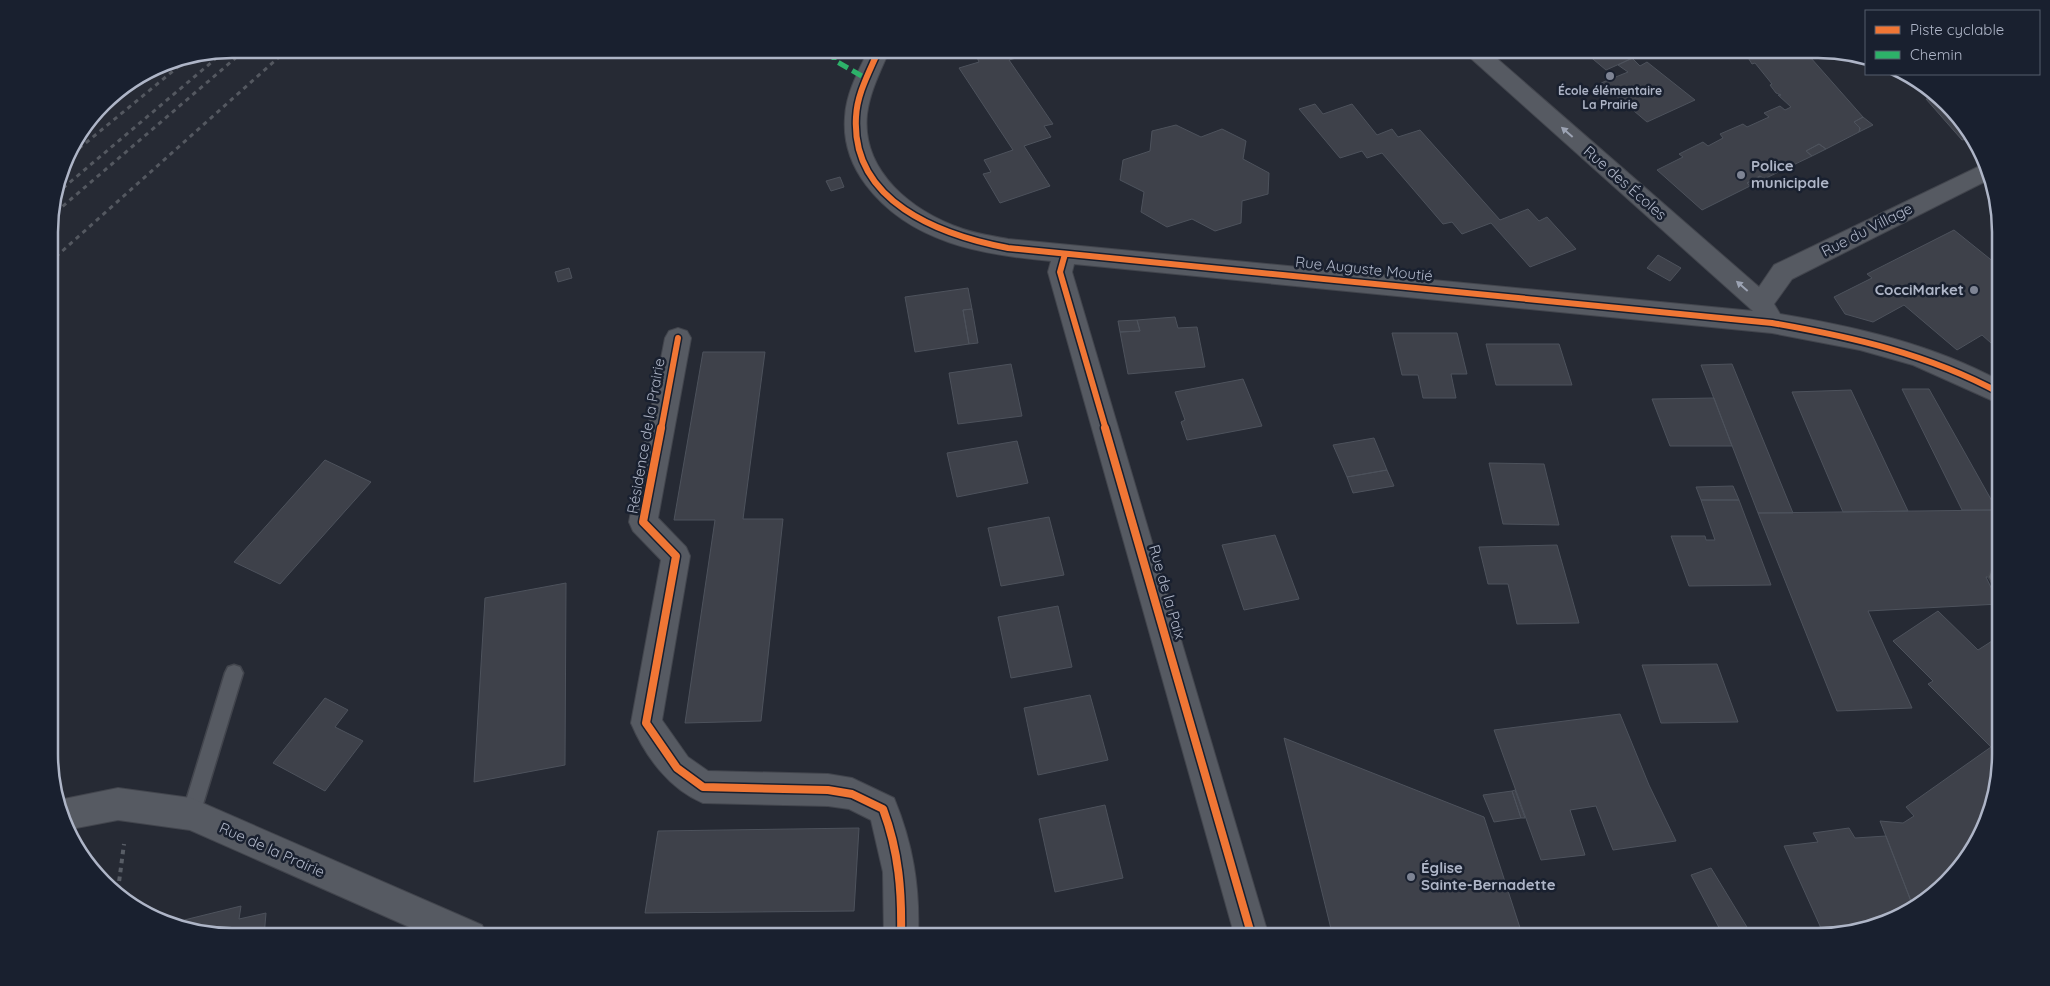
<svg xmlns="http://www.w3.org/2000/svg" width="2050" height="986" viewBox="0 0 2050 986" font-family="Quicksand,sans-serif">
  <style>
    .building { fill: #3e414a; stroke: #4d525c }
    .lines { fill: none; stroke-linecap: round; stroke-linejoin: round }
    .lane-casing { stroke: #42454d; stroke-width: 3 }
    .street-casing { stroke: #42454d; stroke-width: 2 }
    .path { stroke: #585d66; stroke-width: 4; stroke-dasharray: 4.5 4.5; stroke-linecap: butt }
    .lane { fill: #565a62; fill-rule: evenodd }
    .street { fill: #565a62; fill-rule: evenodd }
    .rail { stroke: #545860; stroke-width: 3; stroke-dasharray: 4.5 4.5; stroke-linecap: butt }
    .quiet { stroke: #2db169; stroke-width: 5; stroke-dasharray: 11 5; stroke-linecap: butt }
    .cycleway-far1-casing { stroke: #19202f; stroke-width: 9 }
    .cycleway-casing { stroke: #19202f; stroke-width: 11 }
    .cycleway-far1 { stroke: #f07635; stroke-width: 6 }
    .cycleway { stroke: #f07635; stroke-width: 8 }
    .oneway { fill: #9ca3b3 }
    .poi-dot { fill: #7e8494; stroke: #19202f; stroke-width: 2 }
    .labels { text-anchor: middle; stroke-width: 5; stroke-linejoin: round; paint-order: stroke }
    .far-poi-label { font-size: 12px; font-weight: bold; fill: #aeb5c7; stroke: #19202f }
    .poi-label { font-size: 15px; font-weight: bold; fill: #aeb5c7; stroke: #19202f; text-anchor: start }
    .street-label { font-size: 15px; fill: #aeb5c7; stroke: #19202f }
    .rim { fill: none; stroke: #aeb5c7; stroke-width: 2.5 }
  </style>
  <rect width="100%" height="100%" fill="#262a34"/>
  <path class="building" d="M987 49H1019L1023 56 1009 60 1053 124 1044 126 1051 137 1024 146 1050 186 1000 203 983 174 991 172 984 160 1013 150 959 68 979 62 976 55 989 51Z
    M1581 49H1653L1606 70Z
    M1740 49H1803L1863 117 1854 122 1860 128 1859 132 1826 149 1819 144 1806 151 1812 156 1764 179 1760 176 1747 183 1750 186 1702 210 1657 170 1683 157 1679 154 1703 142 1708 146 1723 138 1720 134 1743 124 1747 127 1769 117 1764 113 1780 106 1785 110 1791 107 1778 95H1781L1776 93 1770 85 1772 84 1755 63 1752 64 1747 56H1749Z
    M1632 58 1640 66 1647 62 1695 100 1647 122 1601 83 1628 72 1618 65Z
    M1934 98 1964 121 1971 138 1962 140 1926 99Z
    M1315 104 1323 114 1352 104 1377 135 1392 129 1398 137 1420 130 1500 220 1528 209 1539 221 1547 217 1576 249 1530 267 1491 223 1462 234 1452 222 1443 224 1382 153 1367 158 1362 151 1340 158 1299 109Z
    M1863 117 1873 125 1859 132 1860 128 1854 122Z
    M1176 125 1201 137 1222 129 1246 141 1243 159 1269 173 1268 194 1242 201 1241 223 1215 231 1192 219 1167 227 1141 212 1144 192 1120 180 1123 160 1150 151 1152 131Z
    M1819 144 1826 149 1812 156 1806 151Z
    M1760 176 1764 179 1750 186 1747 183Z
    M840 177 844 187 831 191 826 181Z
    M1954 230 2000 267V351L1982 335 1957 350 1904 305 1873 322 1845 314 1834 297 1872 278 1867 274Z
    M1658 255 1681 268 1670 281 1647 268Z
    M569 268 572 278 558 282 555 272Z
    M968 288 972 309 963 310 969 344 915 352 905 297Z
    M972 309 978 343 969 344 963 310Z
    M1175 317 1178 328 1197 327 1205 367 1128 374 1120 332 1140 331 1137 320Z
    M1137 320 1140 331 1120 332 1118 321Z
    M1392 333H1457L1467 374H1451L1456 398H1423L1418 375H1402Z
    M1486 344H1559L1572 385H1496Z
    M703 352H765L743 519H783L761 721 685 723 715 520H674Z
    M1011 364 1022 416 958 424 949 373Z
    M1732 364 1793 513H1758L1701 365Z
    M1243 379 1262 426 1187 440 1181 422 1185 420 1175 392Z
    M1902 389H1929L1997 510H1962Z
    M1851 390 1908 511 1843 512 1792 392Z
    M1714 398 1732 446H1670L1652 399Z
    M1374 438 1387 470 1347 477 1333 445Z
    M1017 441 1028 483 957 497 947 453Z
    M325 460 371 482 280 584 234 562Z
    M1489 463 1544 464 1559 525 1503 524Z
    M1387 470 1394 486 1353 493 1347 477Z
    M1733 486 1739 500H1701L1696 487Z
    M1701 500H1739L1771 585 1689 586 1671 536H1705L1706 540H1715Z
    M1997 510 2001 515V577H1986L1999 604 1868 611 1912 708 1837 711 1758 513Z
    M1049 517 1064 575 1001 586 988 528Z
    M1275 535 1299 599 1244 610 1222 545Z
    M1557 545 1579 623 1517 624 1508 584H1488L1479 547Z
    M566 583 565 765 474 782 485 598Z
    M1058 606 1072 667 1011 678 998 617Z
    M1938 611 1978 650 1992 641 2001 650V755L1987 825 1956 875 1914 909 1880 821 1903 823 1914 816 1906 807 1991 747 1928 684 1933 681 1893 641Z
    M1717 664 1738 722 1661 723 1642 665Z
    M1090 695 1108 760 1038 775 1024 708Z
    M325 698 348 710 335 727 363 741 325 791 273 763Z
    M1620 714 1649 785 1676 841 1613 850 1596 806 1570 810 1585 855 1541 860 1494 730Z
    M1284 738 1484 817 1523 937H1333Z
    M1515 790 1525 818H1521L1512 791Z
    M1512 791 1521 818 1494 822 1483 795Z
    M1105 805 1123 878 1055 892 1039 819Z
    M859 828 854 911 645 913 658 831Z
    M1849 828 1855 838 1886 836 1914 909 1887 922 1856 925 1838 935 1825 937 1784 846 1818 842 1813 833Z
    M1711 868 1753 937H1724L1691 875Z
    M241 906 239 919 266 913 264 937H232L168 924Z"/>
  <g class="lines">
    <defs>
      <path id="lane" d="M1997 569 2001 571V590L1995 587 1989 577 1991 572Z
        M234 665 240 667 243 673 200 814 198 821 191 823 184 821 182 814 225 673 228 667Z"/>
      <path id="street" d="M869 49H890C881 70 870 91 867 114 861 172 913 212 963 229 977 234 993 236 1008 239L1753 311 1466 54 1463 49H1486L1759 287 1774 265 1982 165 1988 180 1792 279 1774 304 1780 314C1856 327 1932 344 2000 381V404L1913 365 1860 350 1772 333 1074 264 1072 272 1269 937H1235L1048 272 1051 261C983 255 910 243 866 185 851 165 843 142 845 117 846 93 859 70 869 49Z
        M678 328 687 331 691 338 658 518 686 547 690 556 662 720 688 757 708 771 828 774 852 778 894 798C913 844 920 887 918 937H884L883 872 871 820 849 809 828 806 703 803C669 789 645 756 631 723L661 560 633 531 629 522 665 338 669 331Z
        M118 788 191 798 482 925 487 937H432L190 830 118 820 71 829 59 800Z"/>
    </defs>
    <use href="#lane" class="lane-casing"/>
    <use href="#street" class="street-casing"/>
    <path class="path" d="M118 890 124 844"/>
    <use href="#lane" class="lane"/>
    <use href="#street" class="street"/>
    <path class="rail" d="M65 160 190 57
      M56 194 226 50
      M49 218 246 49
      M49 263 288 49"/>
    <path class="quiet" d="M834 49V60L867 79"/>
    <defs>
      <path id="cycleway-far1" d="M879 49C870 71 857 93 856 117 851 202 940 235 1008 248L1772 323C1852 337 1928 354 2000 393
        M1065 254 1060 272 1106 430
        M661 430 678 338"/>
      <path id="cycleway" d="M661 428 643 522 676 556 646 723 677 768 703 787 828 790 852 794 883 809C899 852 902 892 901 937
        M1105 428 1252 937"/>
    </defs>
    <use href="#cycleway-far1" class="cycleway-far1-casing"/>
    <use href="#cycleway" class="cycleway-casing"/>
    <use href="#cycleway-far1" class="cycleway-far1"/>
    <use href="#cycleway" class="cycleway"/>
  </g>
  <defs><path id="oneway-solid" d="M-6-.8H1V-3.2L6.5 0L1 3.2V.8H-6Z" transform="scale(1.25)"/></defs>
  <g class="oneway">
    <use href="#oneway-solid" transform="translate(1567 132) rotate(-139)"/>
    <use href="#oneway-solid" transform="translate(1742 286) rotate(-139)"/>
  </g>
  <g class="poi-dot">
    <circle cx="1610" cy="76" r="5"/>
    <circle cx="1741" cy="175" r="5"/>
    <circle cx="1974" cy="290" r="5"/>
    <circle cx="1411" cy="877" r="5"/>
  </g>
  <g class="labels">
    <g class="far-poi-label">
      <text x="1610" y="95">École élémentaire<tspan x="1610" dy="14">La Prairie</tspan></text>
    </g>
    <g class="poi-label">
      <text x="1751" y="171">Police<tspan x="1751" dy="17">municipale</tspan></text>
      <text x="1964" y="295" text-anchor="end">CocciMarket</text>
      <text x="1421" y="873">Église<tspan x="1421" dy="17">Sainte-Bernadette</tspan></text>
    </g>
    <g class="street-label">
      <text transform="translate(1625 183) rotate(41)" y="5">Rue des Écoles</text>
      <text transform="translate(1867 230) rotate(-27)" y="5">Rue du Village</text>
      <text transform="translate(1364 269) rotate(6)" y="5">Rue Auguste Moutié</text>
      <text transform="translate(646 436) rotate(-80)" y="5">Résidence de la Prairie</text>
      <text transform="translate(1167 592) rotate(74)" y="5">Rue de la Paix</text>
      <text transform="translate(272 850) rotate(24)" y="5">Rue de la Prairie</text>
    </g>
  </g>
  <path d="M0 0H2050V986H0ZM232 58H1818A174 174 0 0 1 1992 232V754A174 174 0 0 1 1818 928H232A174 174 0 0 1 58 754V232A174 174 0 0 1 232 58Z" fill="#19202f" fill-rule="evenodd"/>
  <path class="rim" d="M232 58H1818A174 174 0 0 1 1992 232V754A174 174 0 0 1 1818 928H232A174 174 0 0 1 58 754V232A174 174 0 0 1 232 58Z"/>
  <rect x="1865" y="10" width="175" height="65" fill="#19202f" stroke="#555c6c"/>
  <rect x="1875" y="26" width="25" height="8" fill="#f07635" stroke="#555c6c"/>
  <text x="1910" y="35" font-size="15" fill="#aeb5c7">Piste cyclable</text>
  <rect x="1875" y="51" width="25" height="8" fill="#2db169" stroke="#555c6c"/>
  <text x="1910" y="60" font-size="15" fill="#aeb5c7">Chemin</text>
</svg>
